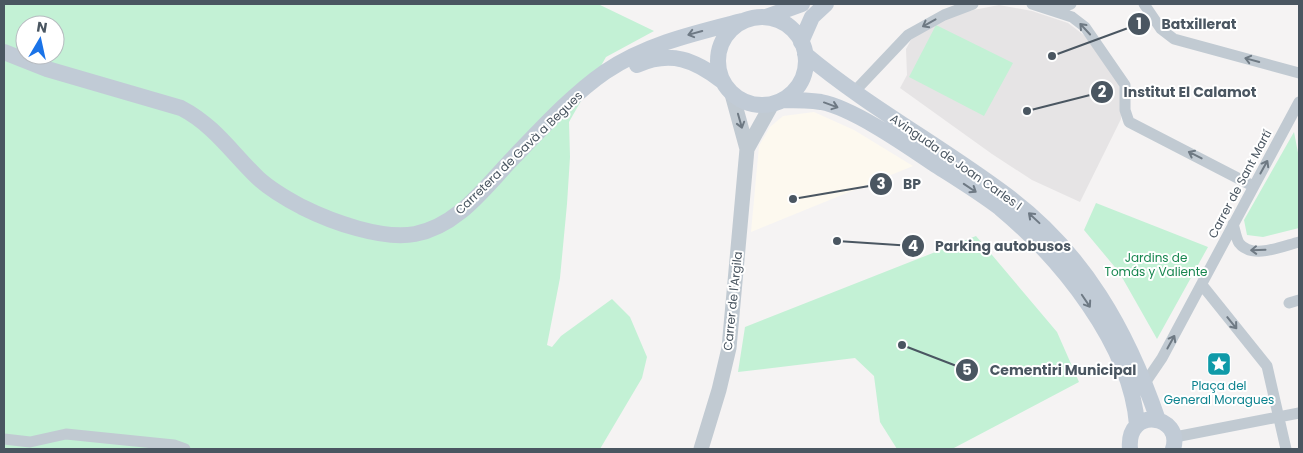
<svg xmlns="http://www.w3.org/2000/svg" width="1303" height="453" viewBox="0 0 1303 453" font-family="Poppins,sans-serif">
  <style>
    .commercial { fill: #fdf9ef }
    .education { fill: #e6e4e5 }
    .green { fill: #c3f1d5; fill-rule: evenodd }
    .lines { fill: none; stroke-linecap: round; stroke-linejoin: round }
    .minor { stroke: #c1cad2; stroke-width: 11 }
    .tertiary { stroke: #c1cad2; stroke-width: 15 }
    .secondary { stroke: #c1cbd6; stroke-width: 16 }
    .oneway { stroke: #6e7983 }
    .oneway2 { stroke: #6e7984 }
    .labels { text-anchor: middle; stroke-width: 4; stroke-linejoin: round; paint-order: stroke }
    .street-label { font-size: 12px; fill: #4a5661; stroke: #fff }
    .park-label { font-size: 12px; fill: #17864f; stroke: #fff }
    .culture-label { font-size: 12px; fill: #0d838f; stroke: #fff }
    .leader { fill: none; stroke: #4a5661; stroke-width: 2 }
    .callout-dot { fill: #4a5661; stroke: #fff; stroke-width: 2 }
    .mark-label { font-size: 15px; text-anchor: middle; font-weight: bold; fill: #fff }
    .callout-label { font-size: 14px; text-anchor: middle; font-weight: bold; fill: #4a5661; stroke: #fff; stroke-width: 4; stroke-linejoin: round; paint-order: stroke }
  </style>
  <rect width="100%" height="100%" fill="#f5f3f3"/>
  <path class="commercial" d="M814 112 854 130 913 166 751 232 759 146 770 127 783 116Z"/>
  <path class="education" d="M999 5 1032 11 1068 23 1085 36 1121 87V119L1080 202 1032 180 992 154 900 88 907 75 906 49 912 38 953 14Z"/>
  <path class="green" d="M4 4H598L654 31 606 57 569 122 570 157 567 204 560 278 547 345 552 347 561 336 612 299 630 317 647 357 642 378 600 449H4ZM25 25H55V55H25Z
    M936 25 1013 63 984 116 909 77Z
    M1294 132 1299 158V228L1263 237 1247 235 1244 220Z
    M1096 203 1208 247 1157 339 1119 272 1084 230Z
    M976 236 1057 332 1079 382 952 449H897L880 422 874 376 855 358 738 372 745 327Z"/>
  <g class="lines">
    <path class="minor" d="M1032 4 1072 17 1085 27 1125 85V110L1129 122 1253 186
      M1144 4 1161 29 1174 39 1299 73
      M1054 10 1071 4
      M854 92 908 35 944 15 973 4
      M1233 224C1235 230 1236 238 1239 243 1252 260 1283 246 1299 242
      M1202 285 1267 366 1286 449
      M1289 303 1299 300
      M1145 383 1162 358 1299 102
      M1175 437 1299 413
      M4 439 30 442 66 434 174 445 185 449"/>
    <path class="tertiary" d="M747 149 772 104
      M701 449 719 390 729 348 747 149 732 94"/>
    <path class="secondary" d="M718 61a44 44 0 1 1 88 0a44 44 0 1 1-88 0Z
      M766 17 802 4
      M801 42 812 17 826 4
      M4 52 47 69 181 108C214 125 232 153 258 178 271 190 287 199 302 207 332 222 382 240 415 234 458 226 485 187 514 157 541 129 573 94 605 72 646 44 695 33 742 21
      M805 54C868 107 941 146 1006 195 1084 253 1127 330 1158 420
      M637 65C671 50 695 60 722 81
      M783 100C795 100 808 100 821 102 853 108 906 145 934 164 956 178 979 192 1000 208 1060 258 1131 344 1137 425
      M1130 449C1126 405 1184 415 1173 449"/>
  </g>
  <defs><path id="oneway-shaft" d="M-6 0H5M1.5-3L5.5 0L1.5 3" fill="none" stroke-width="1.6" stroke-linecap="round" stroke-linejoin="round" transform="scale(1.25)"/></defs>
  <g class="oneway">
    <use href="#oneway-shaft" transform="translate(929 23) rotate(151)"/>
    <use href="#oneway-shaft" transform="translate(1085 29) rotate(-133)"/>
    <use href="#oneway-shaft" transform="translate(1252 60) rotate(-165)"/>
    <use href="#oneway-shaft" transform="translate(740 121) rotate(74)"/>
    <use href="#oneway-shaft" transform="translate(1195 155) rotate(-153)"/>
    <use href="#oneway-shaft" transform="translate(1264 167) rotate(-61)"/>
    <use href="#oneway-shaft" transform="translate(1258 250) rotate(178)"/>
    <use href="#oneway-shaft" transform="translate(1232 323) rotate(51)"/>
    <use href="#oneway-shaft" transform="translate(1171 342) rotate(-61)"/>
  </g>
  <g class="oneway2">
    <use href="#oneway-shaft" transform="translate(695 33) rotate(165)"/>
    <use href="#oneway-shaft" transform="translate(831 105) rotate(20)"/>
    <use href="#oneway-shaft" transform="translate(970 188) rotate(34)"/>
    <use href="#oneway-shaft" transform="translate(1034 218) rotate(-137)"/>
    <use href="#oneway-shaft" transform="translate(1086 301) rotate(56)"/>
  </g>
  <defs>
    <symbol id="sight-square" viewBox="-11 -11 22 22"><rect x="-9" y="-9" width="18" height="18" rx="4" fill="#0f9aa8" stroke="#fff"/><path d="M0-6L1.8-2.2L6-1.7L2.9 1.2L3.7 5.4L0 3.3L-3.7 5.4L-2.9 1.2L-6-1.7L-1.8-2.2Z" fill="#fff"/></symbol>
  </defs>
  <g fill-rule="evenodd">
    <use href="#sight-square" x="1205" y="350" width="28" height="28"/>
  </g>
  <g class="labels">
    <g class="street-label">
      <text transform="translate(519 153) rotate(-44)" y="4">Carretera de Gavà a Begues</text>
      <text transform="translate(956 162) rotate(35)" y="4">Avinguda de Joan Carles I</text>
      <text transform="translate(1240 184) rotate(-62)" y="4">Carrer de Sant Martí</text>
      <text transform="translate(733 301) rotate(-84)" y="4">Carrer de l'Argila</text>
    </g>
    <g class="park-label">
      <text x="1156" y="262">Jardins de<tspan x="1156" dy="14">Tomás y Valiente</tspan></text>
    </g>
    <g class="culture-label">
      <text x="1219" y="390">Plaça del<tspan x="1219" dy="14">General Moragues</tspan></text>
    </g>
  </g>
  <path class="leader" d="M1052 56L1139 24M1027 111L1102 92M793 199L881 184M837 241L913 246M902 345L967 370"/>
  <g class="callout-dot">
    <circle cx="1052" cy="56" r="5"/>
    <circle cx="1027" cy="111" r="5"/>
    <circle cx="793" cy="199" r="5"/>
    <circle cx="837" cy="241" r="5"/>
    <circle cx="902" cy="345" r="5"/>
    <circle cx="1139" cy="24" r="12"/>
    <circle cx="1102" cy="92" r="12"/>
    <circle cx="881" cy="184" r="12"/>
    <circle cx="913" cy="246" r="12"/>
    <circle cx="967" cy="370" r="12"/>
  </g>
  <g class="mark-label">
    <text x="1139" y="29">1</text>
    <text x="1102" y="97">2</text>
    <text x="881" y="189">3</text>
    <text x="913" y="251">4</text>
    <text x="967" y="375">5</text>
  </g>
  <g class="callout-label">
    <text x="1199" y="29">Batxillerat</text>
    <text x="1190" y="97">Institut El Calamot</text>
    <text x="912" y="189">BP</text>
    <text x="1003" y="251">Parking autobusos</text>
    <text x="1063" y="375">Cementiri Municipal</text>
  </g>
  <rect width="1303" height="453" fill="none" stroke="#4a5661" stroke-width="10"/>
  <g transform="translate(40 40) rotate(9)"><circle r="24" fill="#ffffff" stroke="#b7bbc0"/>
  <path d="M0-4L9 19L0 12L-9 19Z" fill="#1a73e8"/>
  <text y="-8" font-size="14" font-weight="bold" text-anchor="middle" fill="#4a5661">N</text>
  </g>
</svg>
